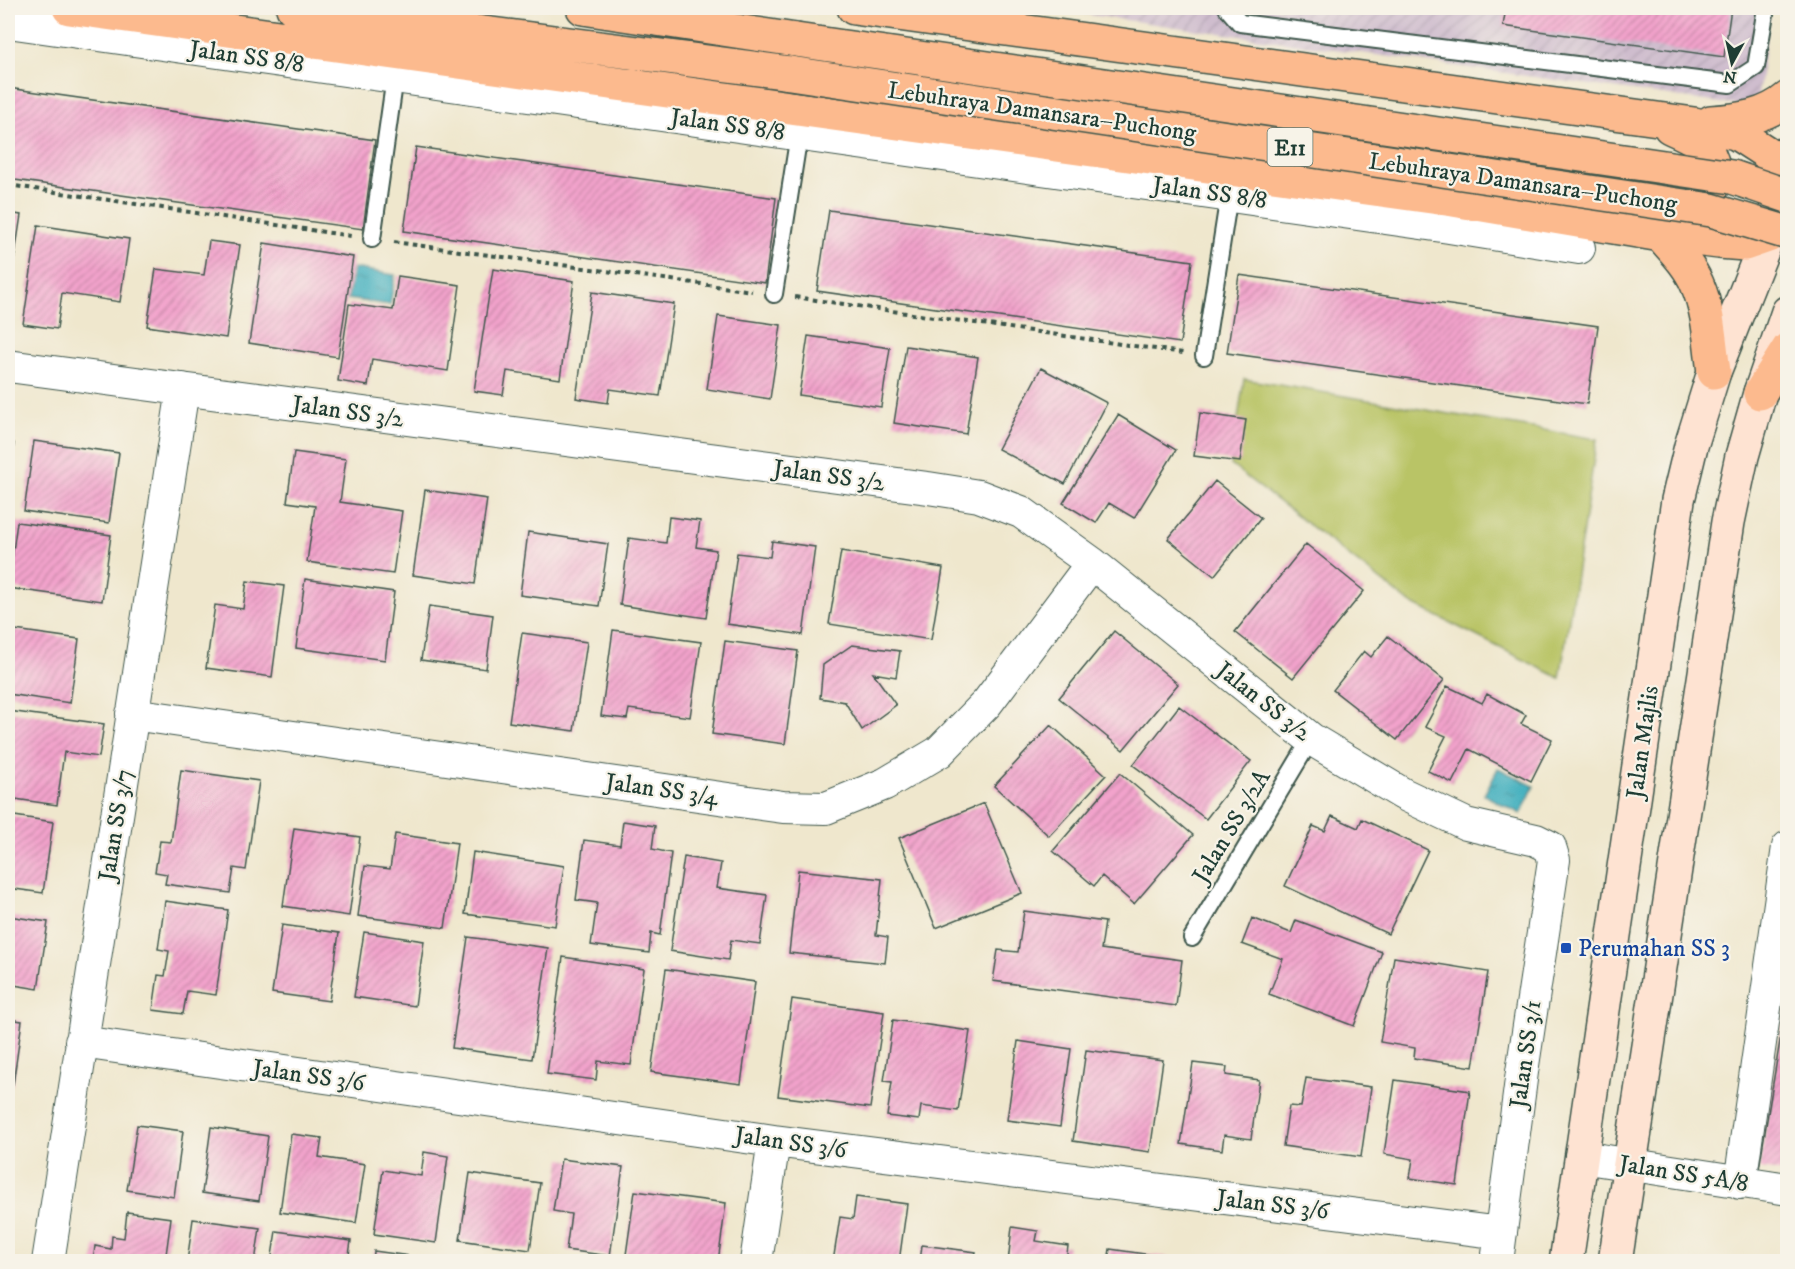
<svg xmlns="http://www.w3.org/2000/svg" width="1795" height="1269" viewBox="0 0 1795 1269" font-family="'IM FELL DW Pica',serif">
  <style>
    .industrial { fill: url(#industrial-furrows) }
    .green { fill: #b9c466; stroke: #6c804d; stroke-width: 1.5 }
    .water { fill: url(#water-ripples); stroke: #307679; stroke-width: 1.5 }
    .building { fill: url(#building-hatch) }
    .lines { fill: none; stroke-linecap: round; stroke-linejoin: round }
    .service-casing { stroke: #3e564b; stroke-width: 20 }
    .minor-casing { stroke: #3e564b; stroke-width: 34 }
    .secondary-casing { stroke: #3e564b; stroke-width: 36 }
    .motorway-casing { stroke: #3e564b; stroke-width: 36 }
    .path { stroke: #3e564b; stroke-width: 4; stroke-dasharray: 4.5 4.5; stroke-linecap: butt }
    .service { stroke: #fff; stroke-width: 16 }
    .minor { stroke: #fff; stroke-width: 32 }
    .secondary { stroke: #fee3d2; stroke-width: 33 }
    .motorway { stroke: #fcba8e; stroke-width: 33 }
    .motorway-bridge-casing { stroke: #3e564b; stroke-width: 36; stroke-linecap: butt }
    .motorway-bridge { stroke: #fcba8e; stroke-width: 33 }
    .transit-dot { fill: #1a4fb4; stroke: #f7f3e8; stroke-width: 2 }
    .labels { text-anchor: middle; stroke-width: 4.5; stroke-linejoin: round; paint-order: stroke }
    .shield { fill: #f7f3e8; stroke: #60746a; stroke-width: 1.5 }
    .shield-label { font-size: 22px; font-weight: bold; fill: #1f3d34 }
    .street-label { font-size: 24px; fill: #1f3d34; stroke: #f7f3e8 }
    .transit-label { font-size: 24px; fill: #164399; stroke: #f7f3e8; text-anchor: start }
  </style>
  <defs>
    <pattern id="industrial-furrows" width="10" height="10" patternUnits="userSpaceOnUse" patternTransform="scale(1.5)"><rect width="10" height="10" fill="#cfbdce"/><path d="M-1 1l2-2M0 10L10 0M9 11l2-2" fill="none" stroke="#b1a3b2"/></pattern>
    <pattern id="water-ripples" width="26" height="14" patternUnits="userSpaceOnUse" patternTransform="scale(1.5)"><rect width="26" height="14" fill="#41afbe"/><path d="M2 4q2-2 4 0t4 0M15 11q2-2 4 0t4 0" fill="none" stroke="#36909b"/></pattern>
    <pattern id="building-hatch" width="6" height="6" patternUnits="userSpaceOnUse" patternTransform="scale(1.5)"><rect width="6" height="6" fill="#f3a3cc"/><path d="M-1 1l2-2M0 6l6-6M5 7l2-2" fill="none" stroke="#c486a6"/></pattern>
  </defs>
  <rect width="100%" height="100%" fill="#f7f3e8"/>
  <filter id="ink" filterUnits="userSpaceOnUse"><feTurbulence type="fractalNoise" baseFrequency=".0167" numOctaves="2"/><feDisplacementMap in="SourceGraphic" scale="12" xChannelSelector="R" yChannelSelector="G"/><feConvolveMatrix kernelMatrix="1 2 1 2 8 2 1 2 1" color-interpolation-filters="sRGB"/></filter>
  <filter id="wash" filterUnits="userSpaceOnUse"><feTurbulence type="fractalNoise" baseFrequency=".008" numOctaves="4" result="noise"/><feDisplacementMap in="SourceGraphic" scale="24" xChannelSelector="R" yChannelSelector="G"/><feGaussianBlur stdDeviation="1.35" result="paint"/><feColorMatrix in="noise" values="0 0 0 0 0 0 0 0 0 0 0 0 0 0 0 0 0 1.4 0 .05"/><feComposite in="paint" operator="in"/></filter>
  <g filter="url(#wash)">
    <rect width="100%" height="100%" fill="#efe7cd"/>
    <path class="industrial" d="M1040 8H1771L1756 108Z"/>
    <path class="green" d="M1244 379 1597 439 1560 678 1409 602 1231 465Z"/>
    <path class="water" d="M353 268 395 275 390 305 348 299Z
      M1498 768 1534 786 1521 814 1484 795Z"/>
    <g id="blocks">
      <path class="building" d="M1506 8H1731L1724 57 1503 26Z
        M8 88 375 140 363 229 8 179Z
        M416 147 776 198 765 283 404 231Z
        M829 210 1192 261 1180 343 817 291Z
        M8 213 21 215 9 294H8Z
        M38 225 129 239 120 302 62 293 57 329 23 324Z
        M209 241 240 245 226 338 147 326 156 269 204 275Z
        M264 243 353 257 338 357 249 343Z
        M493 269 574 281 560 379 507 371 503 395 474 391Z
        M1239 275 1598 326 1587 404 1227 353Z
        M398 276 460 285 448 371 372 359 368 386 338 381 349 304 393 310Z
        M592 292 674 304 660 396 610 389 608 403 576 398Z
        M718 316 781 325 770 399 707 389Z
        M808 336 890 348 881 407 799 395Z
        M906 346 978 357 966 434 894 423Z
        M1041 368 1107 403 1065 484 998 449Z
        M1200 413 1246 420 1240 462 1194 456Z
        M1118 415 1176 450 1134 518 1109 503 1096 523 1063 503Z
        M34 441 119 453 109 523 24 511Z
        M8 442 14 443 9 482H8Z
        M294 452 346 459 340 502 402 511 393 574 307 562 315 506 287 502Z
        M1215 481 1261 518 1214 576 1168 539Z
        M425 490 487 499 475 584 413 575Z
        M669 517 700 521 696 547 716 550 706 618 620 605 629 538 666 543Z
        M17 522 111 535 102 601 8 588Z
        M528 532 608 544 599 606 520 595Z
        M772 541 815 547 803 635 727 624 737 553 770 557Z
        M1306 544 1364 591 1293 678 1235 632Z
        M841 551 943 568 931 640 829 624Z
        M305 579 394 592 385 660 296 648Z
        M247 581 284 586 272 677 206 668 215 605 243 609Z
        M429 606 493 615 486 669 421 660Z
        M8 629 79 639 70 703 8 694Z
        M613 630 701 642 690 717 629 709 627 719 601 716Z
        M1114 631 1178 684 1123 750 1059 698Z
        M522 633 587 642 574 731 509 722Z
        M1388 636 1444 680 1397 740 1333 690 1364 651 1371 657Z
        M725 641 798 651 785 744 712 734Z
        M852 645 900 651 896 677 873 673 896 705 862 730 845 702 820 698 823 665Z
        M1447 686 1482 703 1487 694 1526 715 1521 724 1552 739 1531 781 1469 749 1452 783 1428 771 1446 736 1425 727Z
        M1179 706 1251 761 1206 819 1133 765Z
        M8 711 104 724 99 757 64 752 57 805 8 798Z
        M1051 725 1106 775 1049 836 994 786Z
        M181 770 259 781 246 870 234 868 230 893 165 884 167 874 155 872 160 841 171 842Z
        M1120 773 1193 835 1134 904 1102 876 1094 886 1053 851Z
        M984 803 1022 893 936 928 899 838Z
        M8 815 53 822 43 893 8 888Z
        M1332 816 1358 828 1362 819 1428 850 1388 934 1285 886 1313 826 1325 831Z
        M623 821 655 826 652 849 671 853 660 935 651 933 649 953 591 945 597 903 576 900 584 840 620 845Z
        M294 828 360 837 349 916 283 906Z
        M395 834 457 843 445 928 358 916 365 866 390 869Z
        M473 852 564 866 555 926 465 914Z
        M684 857 721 863 717 888 767 895 760 944 731 940 728 960 670 951Z
        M798 870 882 879 876 935 888 937 885 963 789 953Z
        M165 901 228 910 216 995 187 991 183 1014 153 1010 158 975 165 976 169 951 158 949Z
        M1024 911 1105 922 1101 949 1182 960 1176 1006 993 981 998 950 1018 952Z
        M8 916 48 922 38 989 8 984Z
        M1252 918 1291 933 1296 920 1382 952 1354 1026 1269 994 1283 959 1242 944Z
        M282 925 339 933 329 1001 272 993Z
        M364 932 424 941 415 1006 354 997Z
        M468 937 548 948 532 1059 452 1048Z
        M563 957 644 969 631 1065 598 1061 596 1080 547 1074Z
        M1394 957 1488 972 1473 1067 1414 1058 1415 1048 1380 1042Z
        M666 969 755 982 741 1084 651 1072Z
        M792 999 884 1012 870 1108 778 1096Z
        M1786 1004 1788 1005V1173L1759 1169Z
        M8 1019 22 1021 13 1085 8 1084Z
        M893 1020 970 1031 958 1111 921 1106 919 1120 887 1116 892 1082 884 1081Z
        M1018 1041 1071 1049 1060 1127 1007 1120Z
        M1086 1050 1163 1060 1150 1152 1073 1141Z
        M1193 1063 1227 1067 1226 1075 1259 1080 1251 1139 1224 1135 1222 1150 1181 1144Z
        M1306 1078 1371 1087 1361 1157 1283 1146 1289 1106 1301 1107Z
        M1395 1080 1470 1091 1457 1185 1410 1178 1413 1159 1384 1154Z
        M137 1125 183 1131 174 1197 127 1190Z
        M211 1127 268 1136 259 1201 202 1193Z
        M291 1134 322 1138 319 1157 365 1164 356 1223 280 1212Z
        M424 1152 448 1156 436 1243 374 1234 383 1170 421 1176Z
        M561 1159 623 1167 610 1256 566 1250 571 1214 553 1211Z
        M470 1173 540 1183 530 1250 460 1240Z
        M635 1191 726 1203 718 1262H625Z
        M856 1197 907 1204 899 1262H833L840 1217 853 1219Z
        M127 1212 171 1218 165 1262H93L95 1246 111 1249 112 1236 124 1238Z
        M193 1219 260 1228 255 1262H187Z
        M1012 1227 1038 1231 1036 1241 1068 1246 1066 1262H1008Z
        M276 1231 351 1241 348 1262H271Z
        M922 1245 976 1252 974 1262H920Z
        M1110 1249 1187 1260 1186 1262H1108Z
        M374 1251 438 1260V1262H373Z"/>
    </g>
  </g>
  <g filter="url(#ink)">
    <use href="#blocks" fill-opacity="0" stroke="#3e564b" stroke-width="1.5"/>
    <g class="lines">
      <defs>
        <path id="service" d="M1227 8 1240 23 1730 84 1756 67 1766 8
          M372 239 395 77
          M774 294 799 134
          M1204 356 1229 195
          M1192 938 1311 739"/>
        <path id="minor" d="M8 22 1449 227 1453 200
          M1449 227 1579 248
          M8 366 928 488 979 496 1021 512 1092 563 1311 739 1403 794 1466 824 1536 840 1550 847 1554 860 1522 1072 1497 1262
          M132 714 783 807 826 808 885 784 939 752 987 703 1092 563
          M81 1042 774 1141 1501 1233
          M1581 1157 1788 1189
          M1740 1183 1788 847
          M48 1262 183 389
          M756 1262 774 1141"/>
        <path id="secondary" d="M1566 1262 1678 500 1691 446 1714 372 1768 236 1775 213
          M1615 1262 1728 522 1742 456 1760 393 1788 312"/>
        <path id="motorway" d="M69 8 1453 200 1661 235 1719 242 1745 244 1768 236 1788 222
          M293 8 790 73
          M583 8 796 40
          M854 8 1694 124 1736 133 1767 153 1786 178 1788 182
          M1711 122C1739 120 1766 117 1788 98
          M1670 127C1682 133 1698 138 1706 150 1719 168 1714 197 1699 211 1694 217 1685 220 1678 223
          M1661 235C1674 250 1689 265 1697 284 1709 311 1710 343 1714 372
          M1760 393 1788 349"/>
      </defs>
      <use href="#service" class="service-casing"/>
      <use href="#minor" class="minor-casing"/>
      <use href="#secondary" class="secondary-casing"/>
      <use href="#motorway" class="motorway-casing"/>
      <path class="path" d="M8 185 351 236
        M394 242 752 291
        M795 297 1183 353"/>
      <use href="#service" class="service"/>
      <use href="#minor" class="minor"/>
      <use href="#secondary" class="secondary"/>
      <use href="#motorway" class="motorway"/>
      <defs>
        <path id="motorway-bridge" d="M796 40 1732 177 1788 196
          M790 73 1711 210 1788 233"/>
      </defs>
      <use href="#motorway-bridge" class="motorway-bridge-casing"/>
      <use href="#motorway-bridge" class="motorway-bridge"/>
    </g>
  </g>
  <rect class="transit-dot" x="1560" y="942" width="12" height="12" rx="3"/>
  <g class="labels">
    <rect class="shield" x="1267.5" y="128" width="45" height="38" rx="4.5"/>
    <g class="shield-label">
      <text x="1290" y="155">E11</text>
    </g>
    <g class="street-label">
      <text transform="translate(247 56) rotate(8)" y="8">Jalan SS 8/8</text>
      <text transform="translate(1042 111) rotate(8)" y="8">Lebuhraya Damansara–Puchong</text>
      <text transform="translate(728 124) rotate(8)" y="8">Jalan SS 8/8</text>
      <text transform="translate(1523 182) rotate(8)" y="8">Lebuhraya Damansara–Puchong</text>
      <text transform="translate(1210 192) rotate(8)" y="8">Jalan SS 8/8</text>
      <text transform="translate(348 411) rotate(8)" y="8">Jalan SS 3/2</text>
      <text transform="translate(829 475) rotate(8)" y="8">Jalan SS 3/2</text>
      <text transform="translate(1264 701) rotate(38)" y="8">Jalan SS 3/2</text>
      <text transform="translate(1642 742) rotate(-82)" y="8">Jalan Majlis</text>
      <text transform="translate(662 789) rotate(8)" y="8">Jalan SS 3/4</text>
      <text transform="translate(115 825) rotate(-81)" y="8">Jalan SS 3/7</text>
      <text transform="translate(1231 826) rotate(-59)" y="8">Jalan SS 3/2A</text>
      <text transform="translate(1525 1054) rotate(-82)" y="8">Jalan SS 3/1</text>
      <text transform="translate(309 1075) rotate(8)" y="8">Jalan SS 3/6</text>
      <text transform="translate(791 1142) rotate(8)" y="8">Jalan SS 3/6</text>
      <text transform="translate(1684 1173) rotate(9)" y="8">Jalan SS 5A/8</text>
      <text transform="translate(1273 1204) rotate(7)" y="8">Jalan SS 3/6</text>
    </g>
    <g class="transit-label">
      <text x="1578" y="956">Perumahan SS 3</text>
    </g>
  </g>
  <rect width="1795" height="1269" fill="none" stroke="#f7f3e8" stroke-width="30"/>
  <g transform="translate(1732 63) rotate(188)" stroke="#f7f3e8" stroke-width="4.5" paint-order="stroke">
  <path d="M0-4.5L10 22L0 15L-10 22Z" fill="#1f3d34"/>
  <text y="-9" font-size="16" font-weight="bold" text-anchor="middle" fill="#1f3d34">N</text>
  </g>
</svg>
